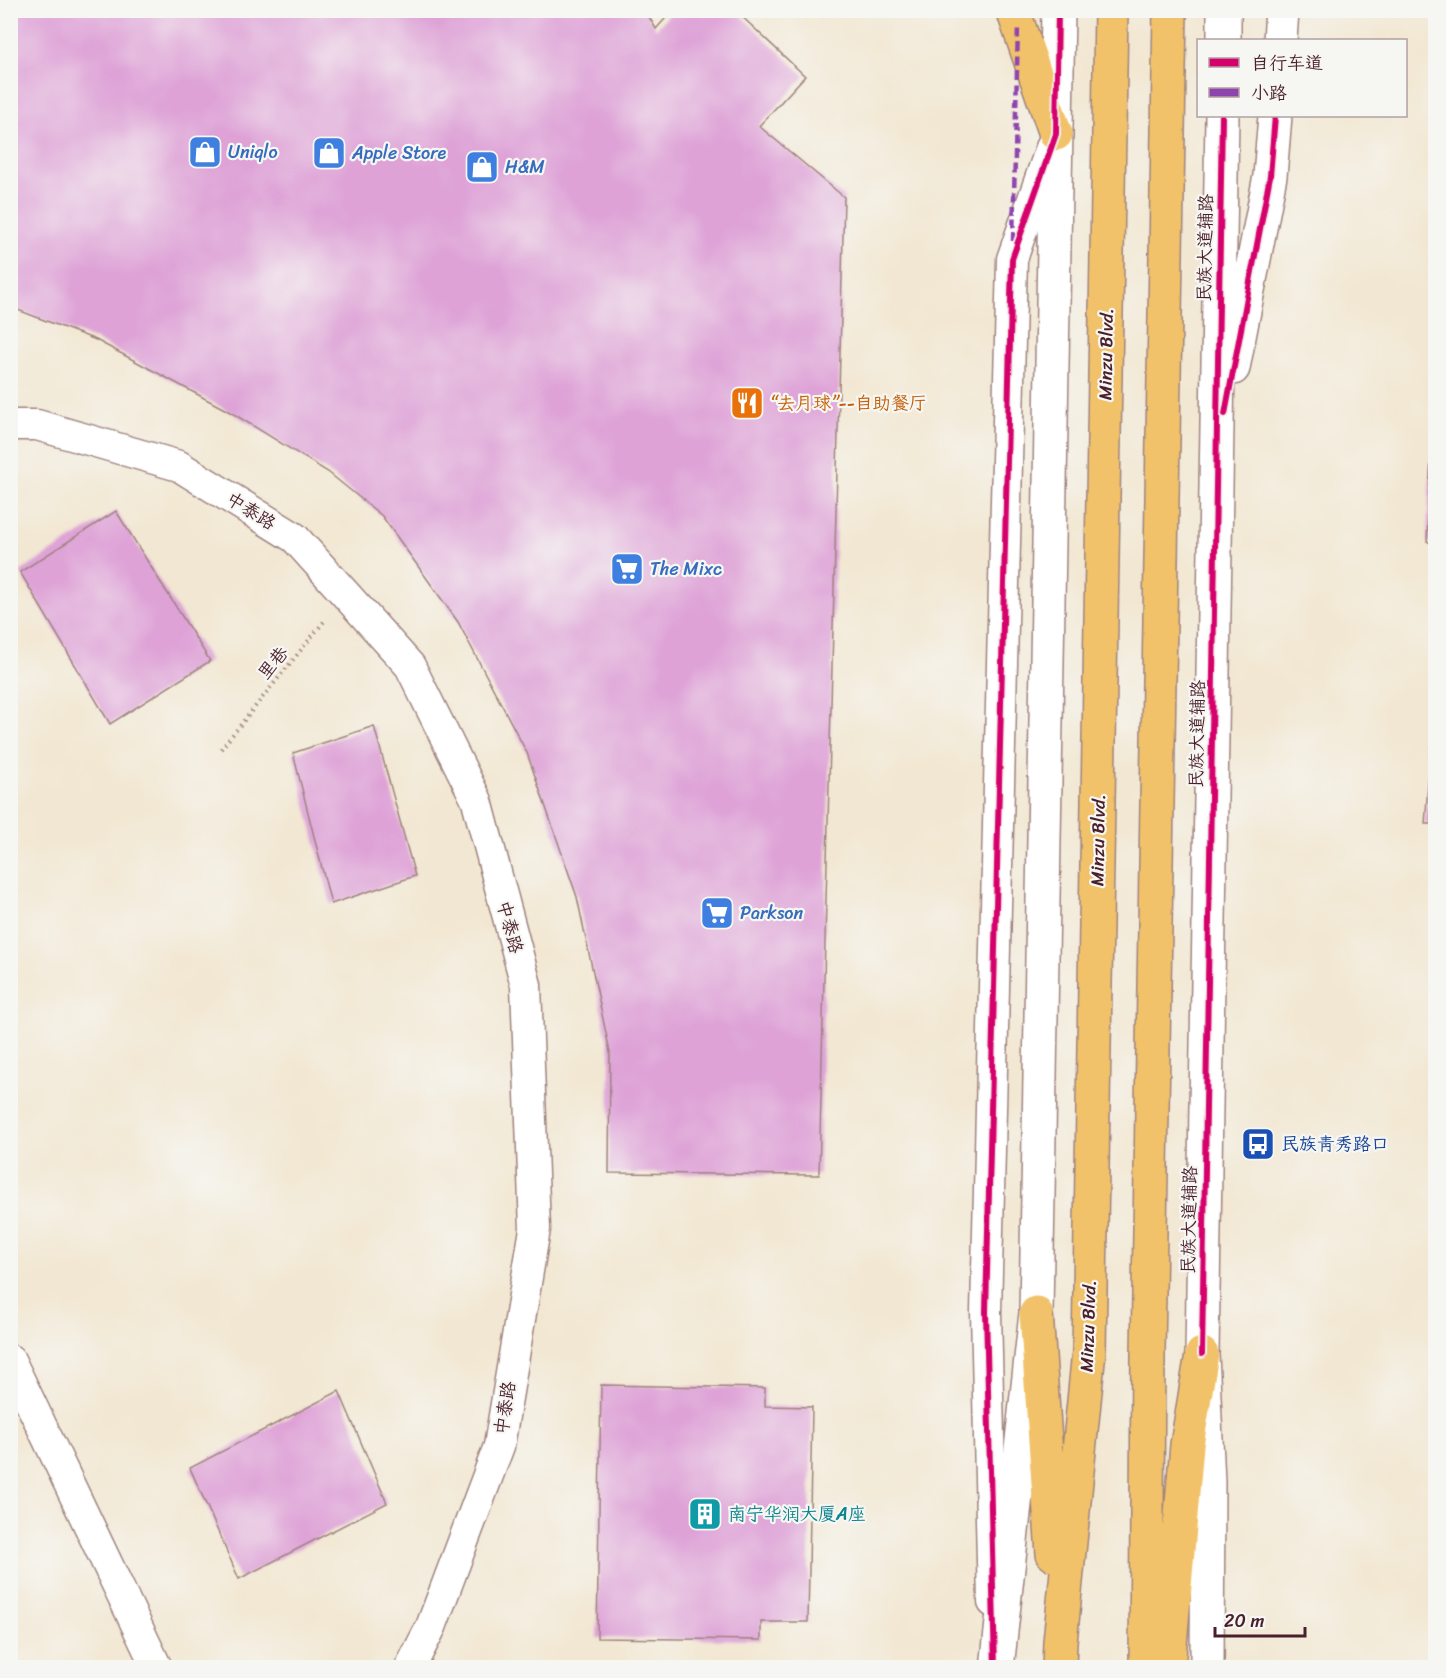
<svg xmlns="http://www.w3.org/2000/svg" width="1446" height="1678" viewBox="0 0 1446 1678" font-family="Sriracha,'LXGW WenKai TC',sans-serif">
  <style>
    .building { fill: #dea2d7 }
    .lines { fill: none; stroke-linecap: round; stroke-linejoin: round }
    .minor-casing { stroke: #9e837e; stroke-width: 33 }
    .tertiary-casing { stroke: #9e837e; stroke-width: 36 }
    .primary-casing { stroke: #9e837e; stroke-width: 36 }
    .trunk-casing { stroke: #9e837e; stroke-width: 36 }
    .path { stroke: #9e837e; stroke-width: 4; stroke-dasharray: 1.5 4.5; stroke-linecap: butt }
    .minor { stroke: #fff; stroke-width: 30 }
    .tertiary { stroke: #fff; stroke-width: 33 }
    .primary { stroke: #f2c26a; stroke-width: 33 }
    .trunk { stroke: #f2c26a; stroke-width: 33 }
    .quiet { stroke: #8e44ad; stroke-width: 4.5; stroke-dasharray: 9 4.5; stroke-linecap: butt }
    .cycleway-casing { stroke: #f6f6f2; stroke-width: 10 }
    .cycleway { stroke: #d6006c; stroke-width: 6 }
    .labels { text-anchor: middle; stroke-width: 4.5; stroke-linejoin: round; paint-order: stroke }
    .shop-label { font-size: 18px; fill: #366cbe; stroke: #f6f6f2; text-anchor: start }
    .street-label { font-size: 18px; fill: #4a1f2b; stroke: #f6f6f2 }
    .food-label { font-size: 18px; fill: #c56008; stroke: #f6f6f2; text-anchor: start }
    .transit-label { font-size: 18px; fill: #164399; stroke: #f6f6f2; text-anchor: start }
    .culture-label { font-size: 18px; fill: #0d838f; stroke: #f6f6f2; text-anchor: start }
  </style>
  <rect width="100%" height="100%" fill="#f6f6f2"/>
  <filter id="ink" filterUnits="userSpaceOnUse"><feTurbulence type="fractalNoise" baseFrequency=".0167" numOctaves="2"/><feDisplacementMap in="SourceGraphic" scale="12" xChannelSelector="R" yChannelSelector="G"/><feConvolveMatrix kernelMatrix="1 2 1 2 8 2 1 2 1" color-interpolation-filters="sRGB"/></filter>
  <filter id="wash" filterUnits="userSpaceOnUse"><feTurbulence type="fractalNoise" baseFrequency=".008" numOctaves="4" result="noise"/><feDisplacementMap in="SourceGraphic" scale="24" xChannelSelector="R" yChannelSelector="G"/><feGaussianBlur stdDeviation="1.35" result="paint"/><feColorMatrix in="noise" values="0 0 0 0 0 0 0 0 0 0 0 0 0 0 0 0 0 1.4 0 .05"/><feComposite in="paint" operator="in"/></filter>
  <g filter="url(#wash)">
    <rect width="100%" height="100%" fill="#f2e7d2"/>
    <g id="blocks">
      <path class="building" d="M10 10H645L656 29 673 10H735L805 76 759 126 844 197 819 1175 609 1173 610 1052 577 897 527 753 458 622 382 516 328 472 232 413 96 340 10 307Z
        M1431 456H1436V546L1427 541Z
        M116 511 210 661 110 724 20 572Z
        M374 726 415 876 331 904 293 753Z
        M1436 744V824H1425L1431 747Z
        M601 1385 765 1388V1406L812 1407 808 1622H761V1640L597 1638Z
        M339 1391 387 1503 239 1579 190 1468Z"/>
    </g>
  </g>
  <g filter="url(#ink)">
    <use href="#blocks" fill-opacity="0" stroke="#9e837e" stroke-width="1.5"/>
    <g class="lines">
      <defs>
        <path id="minor" d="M10 425H37L179 466 295 538 410 666 477 801 526 985 535 1229 499 1446 431 1627 410 1668
          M10 1360 157 1668
          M993 1602 986 1312 1012 259 1052 145"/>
        <path id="tertiary" d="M1224 40V10
          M1280 40 1282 10
          M1233 368 1270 176 1275 116
          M997 1668 1036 1313 1058 10
          M1207 1668 1208 1482 1202 1354 1222 116"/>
        <path id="primary" d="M1013 10 1056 134"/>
        <path id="trunk" d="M1036 1313 1053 1554
          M1059 1668 1060 1642 1089 1351 1111 10
          M1146 1668 1148 1354 1170 10
          M1168 1668 1187 1445 1202 1354"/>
      </defs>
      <use href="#minor" class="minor-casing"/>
      <use href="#tertiary" class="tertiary-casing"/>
      <use href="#primary" class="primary-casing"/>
      <use href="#trunk" class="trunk-casing"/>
      <path class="path" d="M221 749 326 619"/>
      <use href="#minor" class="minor"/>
      <use href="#tertiary" class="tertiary"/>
      <use href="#primary" class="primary"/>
      <use href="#trunk" class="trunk"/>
      <path class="quiet" d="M1013 241 1018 25"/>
      <defs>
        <path id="cycleway" d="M1225 414 1270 176 1275 116
          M1202 1354 1222 116
          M995 1668 986 1312 1012 259 1056 134 1058 10"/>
      </defs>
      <use href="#cycleway" class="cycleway-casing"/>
      <use href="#cycleway" class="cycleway"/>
    </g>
  </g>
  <defs>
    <symbol id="shop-square" viewBox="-11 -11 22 22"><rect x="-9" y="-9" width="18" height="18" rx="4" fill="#3f7fe0" stroke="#f6f6f2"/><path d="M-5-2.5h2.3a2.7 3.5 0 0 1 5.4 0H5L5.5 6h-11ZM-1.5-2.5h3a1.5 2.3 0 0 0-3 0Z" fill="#fff"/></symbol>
    <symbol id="restaurant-square" viewBox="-11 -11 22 22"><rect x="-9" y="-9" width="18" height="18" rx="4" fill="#e8710a" stroke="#f6f6f2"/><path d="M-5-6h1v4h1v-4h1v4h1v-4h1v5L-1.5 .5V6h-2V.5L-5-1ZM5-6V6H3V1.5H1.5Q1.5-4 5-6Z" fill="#fff"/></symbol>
    <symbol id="supermarket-square" viewBox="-11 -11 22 22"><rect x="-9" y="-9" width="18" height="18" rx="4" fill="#3f7fe0" stroke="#f6f6f2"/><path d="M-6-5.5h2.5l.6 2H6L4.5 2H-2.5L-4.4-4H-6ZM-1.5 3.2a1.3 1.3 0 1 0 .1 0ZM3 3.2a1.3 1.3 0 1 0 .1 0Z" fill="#fff"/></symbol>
    <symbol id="bus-square" viewBox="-11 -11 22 22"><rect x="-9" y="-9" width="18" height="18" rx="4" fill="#1a4fb4" stroke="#f6f6f2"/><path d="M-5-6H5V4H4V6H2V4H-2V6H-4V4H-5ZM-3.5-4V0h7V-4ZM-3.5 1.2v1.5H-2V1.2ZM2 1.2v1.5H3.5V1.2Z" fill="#fff"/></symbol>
    <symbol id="building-square" viewBox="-11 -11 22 22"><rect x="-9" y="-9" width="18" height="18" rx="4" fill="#0f9aa8" stroke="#f6f6f2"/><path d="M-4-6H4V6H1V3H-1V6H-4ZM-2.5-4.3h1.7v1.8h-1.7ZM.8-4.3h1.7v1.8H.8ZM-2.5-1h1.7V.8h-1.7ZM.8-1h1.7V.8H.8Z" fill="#fff"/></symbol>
  </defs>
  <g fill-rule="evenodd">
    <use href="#shop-square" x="186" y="133" width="38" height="38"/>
    <use href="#shop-square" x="310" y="134" width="38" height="38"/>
    <use href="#shop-square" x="463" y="148" width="38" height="38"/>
    <use href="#restaurant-square" x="728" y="384" width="38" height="38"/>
    <use href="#supermarket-square" x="608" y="550" width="38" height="38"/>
    <use href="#supermarket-square" x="698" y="894" width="38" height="38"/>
    <use href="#bus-square" x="1239" y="1125" width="38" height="38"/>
    <use href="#building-square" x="686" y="1495" width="38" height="38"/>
  </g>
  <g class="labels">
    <g class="shop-label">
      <text x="228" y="158">Uniqlo</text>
      <text x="352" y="159">Apple Store</text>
      <text x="505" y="173">H&amp;M</text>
      <text x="650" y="575">The Mixc</text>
      <text x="740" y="919">Parkson</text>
    </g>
    <g class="street-label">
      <text transform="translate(1205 248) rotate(-89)" y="6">民族大道辅路</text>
      <text transform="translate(1106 354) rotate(-89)" y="6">Minzu Blvd.</text>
      <text transform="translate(251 511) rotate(32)" y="6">中泰路</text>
      <text transform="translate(273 663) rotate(-51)" y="6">里巷</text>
      <text transform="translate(1197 734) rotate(-89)" y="6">民族大道辅路</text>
      <text transform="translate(1098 840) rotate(-89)" y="6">Minzu Blvd.</text>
      <text transform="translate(510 927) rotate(75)" y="6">中泰路</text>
      <text transform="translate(1189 1220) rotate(-89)" y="6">民族大道辅路</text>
      <text transform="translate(1088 1326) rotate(-88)" y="6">Minzu Blvd.</text>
      <text transform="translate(505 1408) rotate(-81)" y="6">中泰路</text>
    </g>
    <g class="food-label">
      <text x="770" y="409">“去月球”--自助餐厅</text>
    </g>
    <g class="transit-label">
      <text x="1281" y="1150">民族青秀路口</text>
    </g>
    <g class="culture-label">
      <text x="728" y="1520">南宁华润大厦A座</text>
    </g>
  </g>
  <rect width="1446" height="1678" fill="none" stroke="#f6f6f2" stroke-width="36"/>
  <rect x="1197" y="39" width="210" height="78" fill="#f6f6f2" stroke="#b1a0a2" stroke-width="1.5"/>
  <rect x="1209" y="58" width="30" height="9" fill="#d6006c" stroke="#b1a0a2" stroke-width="1.5"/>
  <text x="1251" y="69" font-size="18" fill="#4a1f2b">自行车道</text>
  <rect x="1209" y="88" width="30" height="9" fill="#8e44ad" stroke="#b1a0a2" stroke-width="1.5"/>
  <text x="1251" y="99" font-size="18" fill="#4a1f2b">小路</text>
  <path d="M1215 1627v9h90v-9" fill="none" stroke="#4a1f2b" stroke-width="3"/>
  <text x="1224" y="1627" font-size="18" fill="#4a1f2b" stroke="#f6f6f2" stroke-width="4.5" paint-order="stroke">20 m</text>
</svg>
